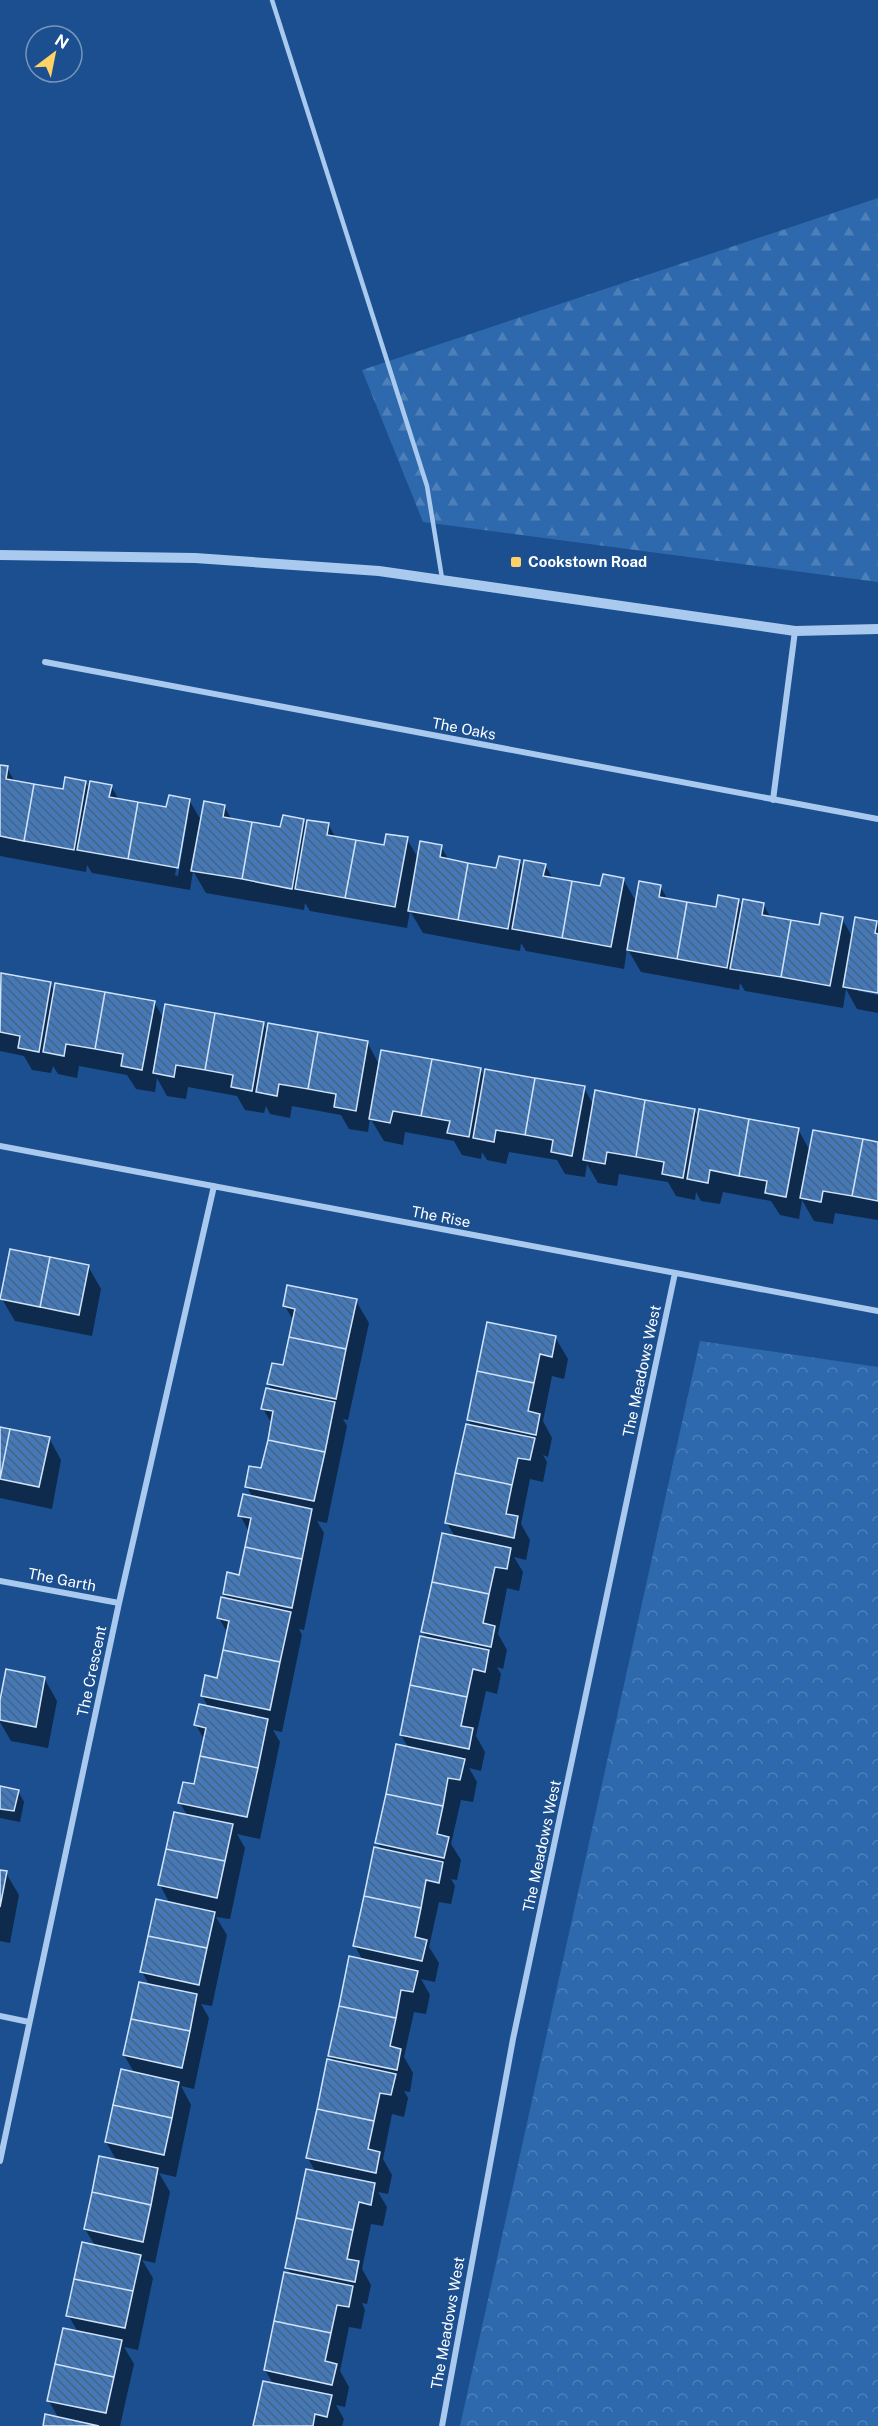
<svg xmlns="http://www.w3.org/2000/svg" width="878" height="2426" viewBox="0 0 878 2426" font-family="'Public Sans',sans-serif">
  <style>
    .forest { fill: url(#forest-firs) }
    .park { fill: url(#park-crowns) }
    .shadow { fill: #0007; fill-rule: evenodd }
    .building { fill: url(#building-back-hatch); stroke: #cfe3fa; stroke-width: 1.5 }
    .lines { fill: none; stroke-linecap: round; stroke-linejoin: round }
    .service { stroke: #a9c9ee; stroke-width: 4.5 }
    .minor { stroke: #a9c9ee; stroke-width: 6 }
    .tertiary { stroke: #a9c9ee; stroke-width: 10 }
    .poi-dot { fill: #ffd166; stroke: #1b4f8f; stroke-width: 2 }
    .labels { text-anchor: middle; stroke-width: 5; stroke-linejoin: round; paint-order: stroke }
    .poi-label { font-size: 15px; font-weight: bold; fill: #fff; stroke: #1b4f8f; text-anchor: start }
    .street-label { font-size: 15px; fill: #fff; stroke: #1b4f8f }
  </style>
  <defs>
    <pattern id="forest-firs" width="22" height="20" patternUnits="userSpaceOnUse" patternTransform="scale(1.5)"><rect width="22" height="20" fill="#2e69ad"/><path d="M5 1l3.5 6h-7zM16 11l3.5 6h-7z" fill="#4d80b9"/></pattern>
    <pattern id="park-crowns" width="20" height="18" patternUnits="userSpaceOnUse" patternTransform="scale(1.5)"><rect width="20" height="18" fill="#2e69ad"/><path d="M2 6a3 3 0 1 1 6 0M12 15a3 3 0 1 1 6 0" fill="none" stroke="#4d80b9"/></pattern>
    <pattern id="building-back-hatch" width="6" height="6" patternUnits="userSpaceOnUse" patternTransform="scale(1.5)"><rect width="6" height="6" fill="#4478b7"/><path d="M-1 5l2 2M0 0l6 6M5-1l2 2" fill="none" stroke="#486282"/></pattern>
  </defs>
  <rect width="100%" height="100%" fill="#1b4f8f"/>
  <path class="forest" d="M878 198V582L423 522 362 370Z"/>
  <path class="park" d="M700 1341 878 1367V2426H460Z"/>
  <path class="shadow" d="M0 766 7 768 15 782 64 790 85 782 90 790 111 786 119 800 168 809 189 800 202 822 224 806 232 820 281 829 303 820 307 828 328 824 336 838 385 847 407 839 419 860 441 847 449 860 498 869 519 861 524 869 545 865 553 879 601 888 623 879 637 903 660 886 668 900 717 909 738 900 743 909 763 904 771 918 820 927 842 919 853 938 876 923 878 927V992L858 988V991L878 995V1013L857 1009 846 989 843 1008 745 991 740 983 739 990 641 972 627 948 624 969 526 951 521 943 520 951 423 933 410 911 407 928 310 911 305 903 304 910 206 893 193 871 190 890 92 873 87 865 86 872 0 856ZM185 817H188L178 876 175 875Z
    M0 975 50 984 55 992 154 1002 164 1019 263 1024 268 1032 367 1042 380 1066 480 1069 485 1077 584 1088 594 1106 694 1110 699 1118 798 1129 810 1151 878 1144V1220L835 1213 833 1224 814 1221 802 1200 799 1219 780 1215 771 1201 723 1192 720 1204 701 1201 696 1192 695 1200 676 1196 668 1182 619 1174 617 1186 598 1183 587 1164 585 1177 565 1174 557 1160 509 1152 506 1164 487 1160 482 1152 481 1159 462 1155 454 1141 405 1132 403 1145 384 1141 370 1118 368 1132 349 1129 341 1115 292 1106 290 1118 270 1114 266 1106 264 1113 245 1110 237 1096 188 1087 186 1099 167 1096 157 1078 155 1092 136 1089 127 1075 79 1066 77 1078 58 1074 53 1066 51 1073 32 1070 24 1056 0 1051Z
    M88 1266 101 1289 92 1336 15 1321 2 1299Z
    M356 1301 369 1323 348 1420 343 1419 347 1426 327 1523 317 1521 324 1533 304 1630 299 1629 302 1635 282 1732 273 1730 280 1742 260 1839 237 1834 245 1848 230 1919 216 1917 227 1935 212 2006 201 2004 209 2018 194 2089 181 2086 191 2105 176 2177 159 2173 170 2192 155 2263 142 2260 153 2278 138 2350 124 2347 134 2364 120 2426H44L59 2419 49 2401 78 2332 68 2315 96 2247 85 2229 117 2161 106 2142 135 2074 124 2055 150 1986 142 1972 170 1904 160 1885 188 1817 180 1803 195 1786 205 1741 196 1725 209 1708 202 1696 218 1679 228 1634 219 1618 228 1600 224 1594 240 1576 249 1532 240 1515 253 1498 247 1487 263 1470 272 1424 263 1409 272 1391 268 1384 284 1367 294 1322 285 1306Z
    M555 1337 568 1359 564 1379 552 1376 543 1421 552 1438 548 1457 543 1455 547 1462 543 1482 530 1479 521 1524 530 1540 526 1560 514 1557 523 1572 519 1591 507 1588 498 1634 507 1650 503 1669 497 1667 501 1674 497 1694 486 1691 476 1736 485 1752 481 1771 469 1768 477 1782 473 1802 461 1800 451 1844 461 1860 457 1880 451 1879 455 1886 451 1904 439 1902 429 1947 439 1963 435 1982 421 1979 430 1995 426 2014 414 2012 404 2057 413 2073 410 2092 404 2091 408 2098 404 2117 392 2114 383 2159 392 2175 388 2194 378 2192 387 2207 383 2226 371 2224 362 2269 371 2285 367 2304 362 2303 365 2310 361 2329 349 2327 340 2371 349 2387 345 2407 336 2405 344 2419 342 2426H255L274 2385 265 2370 291 2274 287 2268 316 2173 308 2158 333 2062 330 2056 363 1961 355 1946 381 1850 377 1843 409 1749 401 1735 427 1639 423 1632 455 1537 447 1523 472 1427 468 1420Z
    M0 1429 49 1438 61 1460 52 1509 0 1498Z
    M44 1678 57 1701 48 1748 11 1741 0 1722V1708Z
    M0 1787 18 1791 24 1802 20 1822 0 1818Z
    M0 1871 6 1873 19 1895 10 1943 0 1941Z"/>
  <path class="building" d="M0 765 8 766 6 779 34 784 24 841 0 836Z
    M65 777 86 781 74 850 24 841 34 784 63 789Z
    M90 781 112 785 109 797 138 802 128 859 77 850Z
    M169 795 190 799 178 868 128 859 138 802 166 807Z
    M204 801 225 805 223 817 252 822 242 879 191 871Z
    M283 815 304 819 292 889 242 879 252 822 280 827Z
    M307 820 329 823 327 835 356 840 345 898 295 889Z
    M386 834 408 837 395 907 345 898 356 840 384 845Z
    M420 841 442 845 440 857 468 863 458 920 408 911Z
    M499 856 520 860 508 929 458 920 468 863 496 868Z
    M524 860 546 864 543 876 572 881 562 938 512 929Z
    M603 874 624 878 611 947 562 938 572 881 600 886Z
    M639 881 661 885 659 897 687 902 677 959 627 950Z
    M718 895 739 899 727 968 677 959 687 902 716 907Z
    M743 899 764 903 762 915 791 920 781 977 730 969Z
    M821 913 843 917 830 986 781 977 791 920 819 925Z
    M855 917 877 921 875 933 878 934V993L843 987Z
    M1 973 51 982 39 1052 18 1048 20 1036 0 1032Z
    M55 983 105 992 95 1049 66 1044 64 1056 43 1052Z
    M105 992 155 1001 142 1070 121 1066 123 1054 95 1049Z
    M165 1004 215 1013 205 1070 176 1065 174 1077 153 1073Z
    M215 1013 264 1022 252 1091 231 1087 233 1075 205 1070Z
    M268 1023 318 1032 308 1089 279 1084 277 1096 256 1092Z
    M318 1032 368 1041 356 1111 334 1107 336 1094 308 1089Z
    M381 1050 432 1059 421 1116 393 1111 390 1123 369 1119Z
    M432 1059 481 1068 469 1137 447 1133 450 1121 421 1116Z
    M485 1069 535 1078 525 1135 496 1130 494 1142 473 1138Z
    M535 1078 585 1086 572 1156 551 1152 553 1140 525 1135Z
    M595 1090 645 1100 636 1157 607 1152 605 1164 583 1160Z
    M645 1100 695 1109 683 1178 662 1174 664 1162 636 1157Z
    M699 1109 749 1119 739 1176 710 1170 708 1183 687 1179Z
    M749 1119 799 1128 786 1197 765 1193 767 1181 739 1176Z
    M813 1130 863 1139 852 1196 823 1191 821 1202 800 1198Z
    M863 1139 878 1142V1201L852 1196Z
    M10 1249 50 1257 40 1307 0 1299Z
    M50 1257 89 1265 79 1315 40 1307Z
    M287 1285 357 1299 346 1349 289 1337 295 1309 283 1306Z
    M487 1322 556 1336 552 1357 540 1354 534 1383 477 1371Z
    M289 1337 346 1349 336 1399 267 1384 272 1363 283 1365Z
    M477 1371 534 1383 528 1411 540 1414 536 1435 467 1420Z
    M266 1388 335 1402 325 1452 268 1440 273 1411 261 1409Z
    M466 1424 535 1438 530 1460 518 1458 512 1485 455 1473Z
    M0 1427 10 1429 0 1479Z
    M10 1429 50 1437 39 1487 0 1479Z
    M268 1440 325 1452 314 1501 245 1487 249 1466 261 1468Z
    M455 1473 512 1485 506 1514 518 1516 514 1538 445 1523Z
    M243 1494 312 1509 302 1559 245 1547 251 1518 238 1516Z
    M442 1533 511 1548 507 1569 495 1567 489 1594 432 1582Z
    M245 1547 302 1559 292 1608 223 1594 227 1572 239 1575Z
    M432 1582 489 1594 483 1623 495 1626 491 1647 421 1632Z
    M221 1597 291 1612 280 1662 223 1650 229 1621 217 1618Z
    M420 1636 489 1650 485 1672 473 1669 467 1697 410 1685Z
    M223 1650 280 1662 270 1710 201 1696 205 1675 217 1678Z
    M6 1669 45 1677 36 1727 0 1720V1700Z
    M410 1685 467 1697 461 1726 473 1728 469 1749 400 1735Z
    M199 1704 268 1719 258 1768 200 1756 206 1728 194 1725Z
    M396 1744 465 1759 460 1780 448 1778 443 1806 386 1794Z
    M200 1756 258 1768 247 1817 178 1803 183 1782 194 1784Z
    M0 1786 19 1790 14 1811 0 1809Z
    M386 1794 443 1806 437 1834 449 1837 444 1858 375 1843Z
    M174 1812 233 1824 225 1861 166 1849Z
    M374 1847 443 1862 439 1883 426 1880 421 1908 364 1896Z
    M166 1849 225 1861 217 1898 158 1885Z
    M0 1870 7 1871 0 1907Z
    M364 1896 421 1908 415 1937 427 1940 422 1961 353 1946Z
    M156 1899 215 1912 207 1948 148 1936Z
    M148 1936 207 1948 199 1985 140 1972Z
    M349 1956 418 1971 413 1992 401 1990 396 2018 339 2006Z
    M139 1982 197 1994 190 2031 131 2019Z
    M339 2006 396 2018 390 2046 401 2049 397 2070 328 2056Z
    M131 2019 190 2031 182 2068 123 2055Z
    M327 2059 396 2074 391 2095 380 2093 374 2121 317 2109Z
    M121 2069 179 2082 172 2118 113 2105Z
    M113 2105 172 2118 164 2155 105 2142Z
    M317 2109 374 2121 368 2149 380 2152 376 2173 306 2158Z
    M99 2156 158 2168 151 2205 92 2192Z
    M306 2169 375 2183 371 2205 359 2202 353 2230 296 2218Z
    M92 2192 151 2205 143 2242 84 2229Z
    M296 2218 353 2230 347 2259 359 2261 355 2282 285 2268Z
    M82 2242 141 2255 133 2291 74 2279Z
    M284 2272 353 2286 349 2307 337 2305 331 2333 274 2321Z
    M74 2279 133 2291 125 2328 66 2316Z
    M274 2321 331 2333 325 2361 337 2364 332 2385 264 2370Z
    M63 2328 122 2340 114 2377 55 2364Z
    M55 2364 114 2377 106 2413 47 2401Z
    M263 2381 332 2395 327 2417 315 2414 313 2426H253Z
    M45 2414 99 2426H43Z"/>
  <g class="lines">
    <path class="service" d="M272 0 427 486 442 578"/>
    <path class="minor" d="M45 662 878 819
      M773 800 795 631
      M0 1146 878 1311
      M0 1581 119 1603
      M0 2016 29 2022
      M0 2161 119 1603 214 1186
      M442 2426 513 2039 675 1273"/>
    <path class="tertiary" d="M0 555 195 558 379 571 795 631 878 629"/>
  </g>
  <rect class="poi-dot" x="510" y="556" width="12" height="12" rx="3"/>
  <g class="labels">
    <g class="poi-label">
      <text x="528" y="567">Cookstown Road</text>
    </g>
    <g class="street-label">
      <text transform="translate(464 729) rotate(11)" y="5">The Oaks</text>
      <text transform="translate(441 1217) rotate(11)" y="5">The Rise</text>
      <text transform="translate(642 1371) rotate(-78)" y="5">The Meadows West</text>
      <text transform="translate(62 1580) rotate(11)" y="5">The Garth</text>
      <text transform="translate(92 1671) rotate(-78)" y="5">The Crescent</text>
      <text transform="translate(542 1846) rotate(-78)" y="5">The Meadows West</text>
      <text transform="translate(448 2323) rotate(-80)" y="5">The Meadows West</text>
    </g>
  </g>
  <g transform="translate(54 54) rotate(32)"><circle r="28" fill="#1b4f8f" stroke="#7695bc" stroke-width="1.5"/>
  <path d="M0-4.5L10 22L0 15L-10 22Z" fill="#ffd166"/>
  <text y="-9" font-size="16" font-weight="bold" text-anchor="middle" fill="#ffffff">N</text>
  </g>
</svg>
